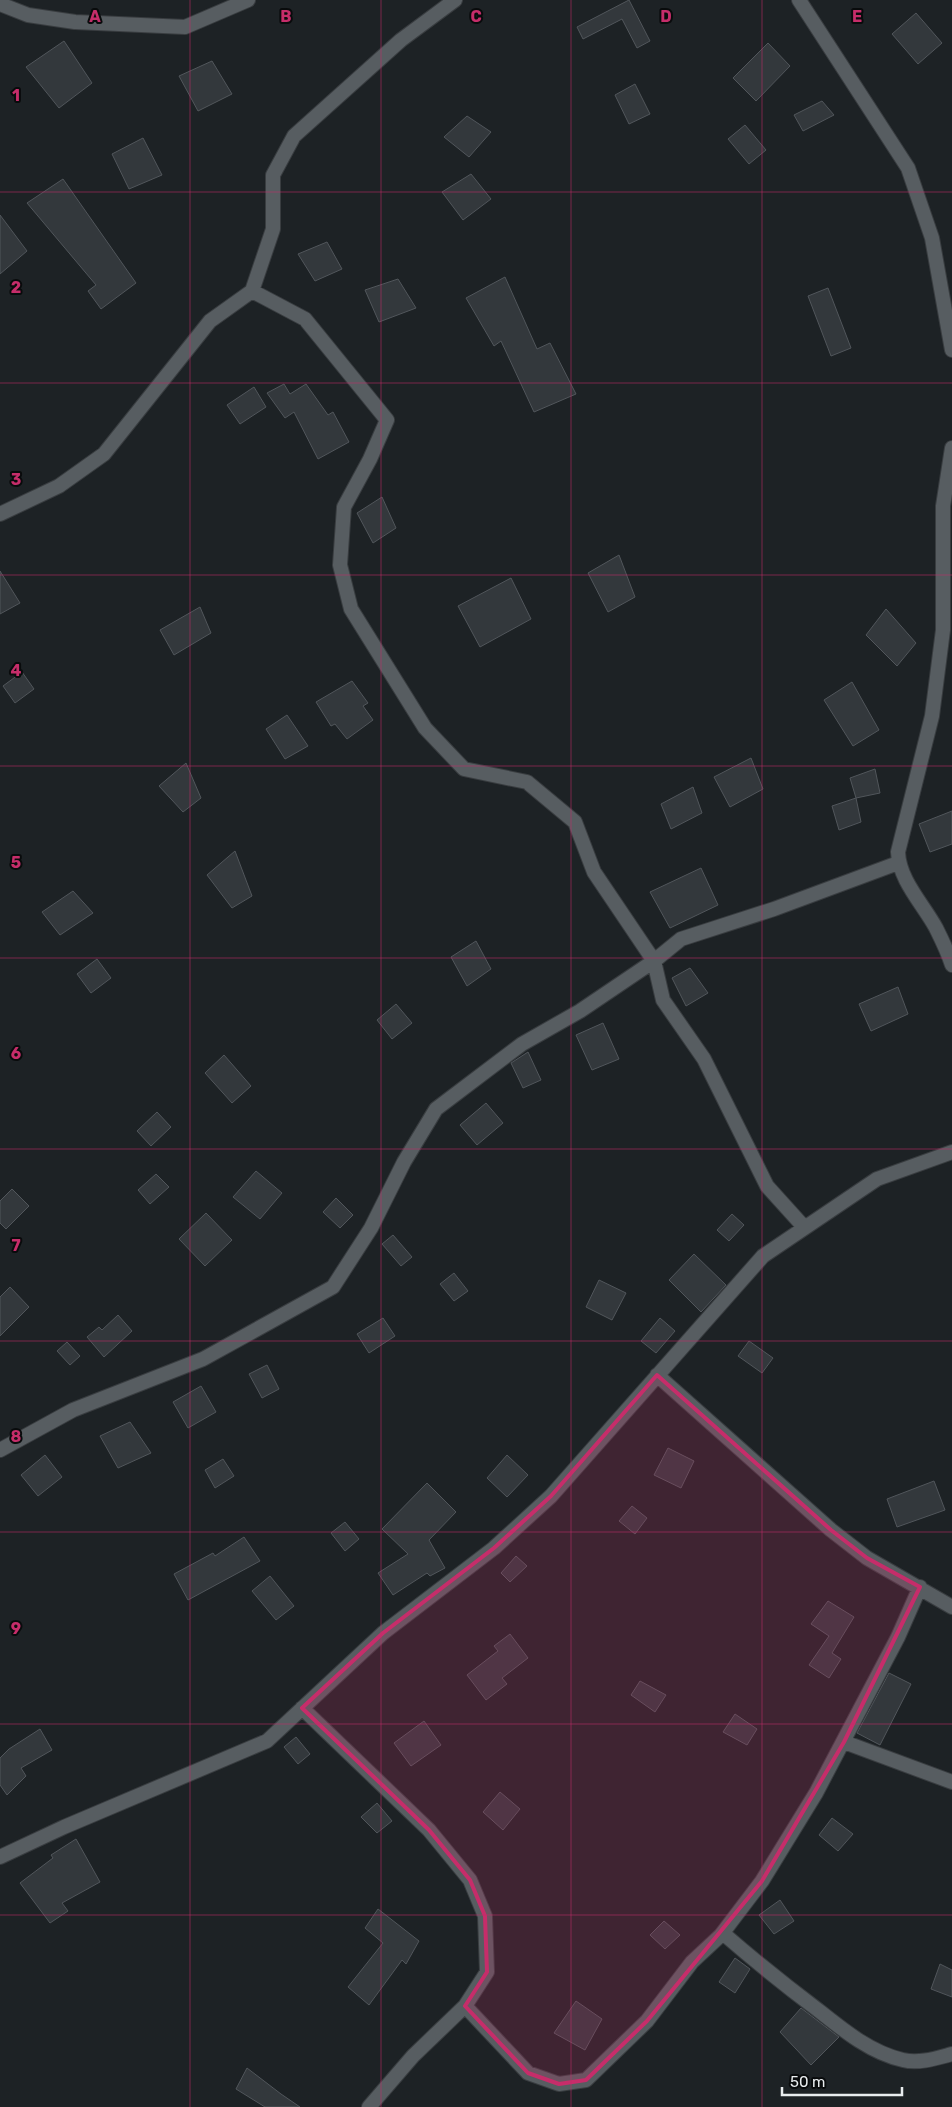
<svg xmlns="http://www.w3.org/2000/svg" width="952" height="2107" viewBox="0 0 952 2107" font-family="Rubik,sans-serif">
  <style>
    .building { fill: #33383c; stroke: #51565b }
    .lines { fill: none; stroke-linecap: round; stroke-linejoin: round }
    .minor-casing { stroke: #393d40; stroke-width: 16 }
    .minor { stroke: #575d61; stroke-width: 14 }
    .marked { fill: #c62d6a; fill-opacity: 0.2; stroke: #c62d6a; stroke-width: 4; stroke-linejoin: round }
    .grid { fill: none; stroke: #c62d6a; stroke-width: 1; stroke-opacity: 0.55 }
    .grid-label { font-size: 16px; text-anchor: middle; font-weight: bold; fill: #c62d6a; stroke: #090b0c; stroke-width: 4; stroke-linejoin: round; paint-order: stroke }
  </style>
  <rect width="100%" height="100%" fill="#1d2225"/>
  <path class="building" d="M629 0 650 41 637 48 622 19 583 39 577 27Z
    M916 13 942 43 918 64 892 34Z
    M64 41 92 83 59 108 26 67Z
    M768 43 790 66 756 101 733 78Z
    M212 61 232 94 198 111 179 76Z
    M635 84 650 114 629 124 615 95Z
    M822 101 834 115 803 131 794 115Z
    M467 116 491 132 469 157 444 137Z
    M745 125 766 150 749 164 728 139Z
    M143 138 162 175 129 189 112 154Z
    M471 174 491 199 463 220 442 192Z
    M63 179 136 283 101 309 88 291 96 285 27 203Z
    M0 215 27 251 0 274Z
    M327 242 342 269 315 281 298 254Z
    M505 277 537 349 550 343 576 394 534 412 501 341 494 346 466 298Z
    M398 279 416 308 379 322 365 290Z
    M828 288 851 348 831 356 808 296Z
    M284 384 290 394 306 384 328 415 333 412 349 442 318 459 294 412 285 418 267 393Z
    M254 387 266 407 240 424 227 405Z
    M382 497 396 528 373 543 357 513Z
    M619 555 635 597 608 612 588 573Z
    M0 571 20 603 0 614Z
    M511 578 531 619 480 647 458 606Z
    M200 607 211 633 174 655 160 630Z
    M886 609 916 643 897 666 866 635Z
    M22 672 34 689 15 703 3 686Z
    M352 681 368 703 363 706 373 720 347 739 335 724 331 726 316 702Z
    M852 682 879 730 853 746 824 700Z
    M287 715 308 746 285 759 266 729Z
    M751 758 763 789 730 807 714 777Z
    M186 763 201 798 183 812 159 786Z
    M875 769 880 793 856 798 850 778Z
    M693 787 702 813 671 829 661 804Z
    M856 798 861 822 839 830 832 806Z
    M952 811V844L930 852 919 824Z
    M235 851 252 896 232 908 207 875Z
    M701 868 718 905 670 928 650 892Z
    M73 891 93 913 60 935 42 912Z
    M476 941 491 969 467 986 451 957Z
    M97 959 111 978 91 993 77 974Z
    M690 968 708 993 686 1006 672 978Z
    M898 987 908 1014 871 1031 859 1004Z
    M396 1004 412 1023 392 1039 377 1020Z
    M603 1023 619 1059 592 1070 576 1035Z
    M528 1052 541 1080 523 1088 511 1063Z
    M224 1055 251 1086 232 1103 205 1073Z
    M486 1103 503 1123 477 1145 460 1125Z
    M157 1112 171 1127 151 1146 137 1131Z
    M256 1171 282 1193 260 1219 233 1197Z
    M156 1174 169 1187 150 1204 138 1190Z
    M12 1189 29 1206 6 1229 0 1223V1201Z
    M336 1198 353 1215 340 1228 323 1212Z
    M206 1213 232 1240 205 1266 179 1239Z
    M732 1214 744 1225 729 1241 717 1230Z
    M393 1235 412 1257 401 1266 382 1244Z
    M694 1254 726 1285 701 1312 669 1280Z
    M454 1273 468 1291 454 1301 440 1284Z
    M599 1280 626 1293 612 1320 586 1307Z
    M10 1287 29 1307 0 1336V1297Z
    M118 1315 132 1331 104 1357 87 1337 99 1327 102 1330Z
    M383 1318 395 1336 369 1353 357 1334Z
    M660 1318 675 1331 656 1353 641 1341Z
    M749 1341 773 1358 762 1373 738 1356Z
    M67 1342 80 1356 70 1365 57 1351Z
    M267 1365 279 1389 262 1398 249 1374Z
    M201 1386 216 1412 188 1428 173 1402Z
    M130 1422 151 1453 118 1468 100 1436Z
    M668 1448 694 1461 681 1488 654 1475Z
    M45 1455 62 1477 38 1496 21 1475Z
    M507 1455 528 1475 507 1497 487 1478Z
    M223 1459 234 1476 215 1488 205 1470Z
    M934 1481 945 1510 897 1527 887 1499Z
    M427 1483 456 1512 429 1540 445 1568 430 1576 427 1573 393 1595 378 1573 408 1554 382 1529Z
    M632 1506 647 1518 635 1534 619 1521Z
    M345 1522 359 1539 345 1551 331 1533Z
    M244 1537 260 1561 188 1600 174 1574 213 1553 215 1556Z
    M516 1556 527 1566 510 1582 501 1573Z
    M270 1576 294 1606 276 1620 252 1591Z
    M828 1601 854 1617 832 1653 841 1659 829 1678 809 1665 829 1636 811 1624Z
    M510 1634 528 1658 502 1678 507 1684 486 1700 467 1675 498 1651 494 1646Z
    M889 1673 911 1684 880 1745 857 1733Z
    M640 1681 666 1695 655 1712 631 1695Z
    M735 1714 757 1729 747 1745 723 1732Z
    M424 1721 441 1745 411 1766 394 1743Z
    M40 1729 52 1750 21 1768 26 1776 7 1795 0 1785V1758L9 1749Z
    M296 1737 310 1754 298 1764 284 1747Z
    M500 1792 520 1809 503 1830 483 1812Z
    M377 1803 392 1821 377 1833 361 1817Z
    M832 1818 853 1834 838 1851 819 1835Z
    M76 1839 100 1882 62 1903 68 1911 50 1923 20 1883 53 1858 51 1855Z
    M780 1900 794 1921 774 1934 759 1915Z
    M378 1909 419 1941 406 1964 402 1960 369 2005 348 1987 383 1943 365 1928Z
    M664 1921 680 1935 665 1949 650 1935Z
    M735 1958 750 1969 735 1993 719 1982Z
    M940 1964 952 1970V1997L931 1989Z
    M576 2001 602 2019 585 2050 554 2033Z
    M801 2008 839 2037 811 2065 780 2032Z
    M247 2068 281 2094 300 2107H265L236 2089Z"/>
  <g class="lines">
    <defs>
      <path id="minor" d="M799 0 908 168 932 238 952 350
        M0 4 28 15 75 22 185 27 248 0
        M252 291 305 319 387 420 370 459 344 507 340 565 351 609 425 728 464 769 527 782 575 822 594 872 654 961 663 1000 704 1059 767 1186 804 1227
        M952 448 943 506V630L932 716 898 852C899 880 923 904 936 928 942 940 948 952 952 965
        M0 514 59 486 104 454 210 321 252 291 273 229V175L294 136 401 40 455 0
        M657 1375 831 1530 867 1558 952 1607
        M0 1450 73 1410 203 1359 333 1287 371 1228 404 1162 436 1109 522 1044 580 1011 654 961 681 939 774 909 898 863
        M302 1708 429 1830 470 1880 485 1916 487 1972 465 2006 413 2056 369 2107
        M844 1742 952 1782
        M0 1857 64 1827 267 1741 383 1633 494 1548 551 1496 763 1256 877 1179 952 1152
        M721 1935 762 1881 816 1793 898 1637 920 1587
        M465 2006 528 2073 559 2084 586 2080 647 2021 692 1962 721 1935H725C755 1961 786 1986 818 2010 843 2030 871 2053 903 2060 919 2064 937 2058 952 2054"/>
    </defs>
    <use href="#minor" class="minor-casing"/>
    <use href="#minor" class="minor"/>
  </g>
  <path class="marked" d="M657 1375 831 1530 867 1558 920 1587 844 1742 762 1881 647 2021 586 2080 559 2084 528 2073 465 2006 487 1972 485 1916 470 1880 429 1830 302 1708 383 1633 494 1548 551 1496Z"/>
  <path class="grid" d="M190 0V2107M381 0V2107M571 0V2107M762 0V2107M0 192H952M0 383H952M0 575H952M0 766H952M0 958H952M0 1149H952M0 1341H952M0 1532H952M0 1724H952M0 1915H952"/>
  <g class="grid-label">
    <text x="95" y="22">A</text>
    <text x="286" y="22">B</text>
    <text x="476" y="22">C</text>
    <text x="666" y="22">D</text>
    <text x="857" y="22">E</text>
    <text x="16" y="101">1</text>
    <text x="16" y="293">2</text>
    <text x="16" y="485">3</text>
    <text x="16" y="676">4</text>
    <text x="16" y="868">5</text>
    <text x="16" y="1059">6</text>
    <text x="16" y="1251">7</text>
    <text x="16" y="1442">8</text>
    <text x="16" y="1634">9</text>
  </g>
  <path d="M782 2087v8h120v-8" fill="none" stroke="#e9edef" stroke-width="2.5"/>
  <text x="790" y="2087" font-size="15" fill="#e9edef" stroke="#090b0c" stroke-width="4" paint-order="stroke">50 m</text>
</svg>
